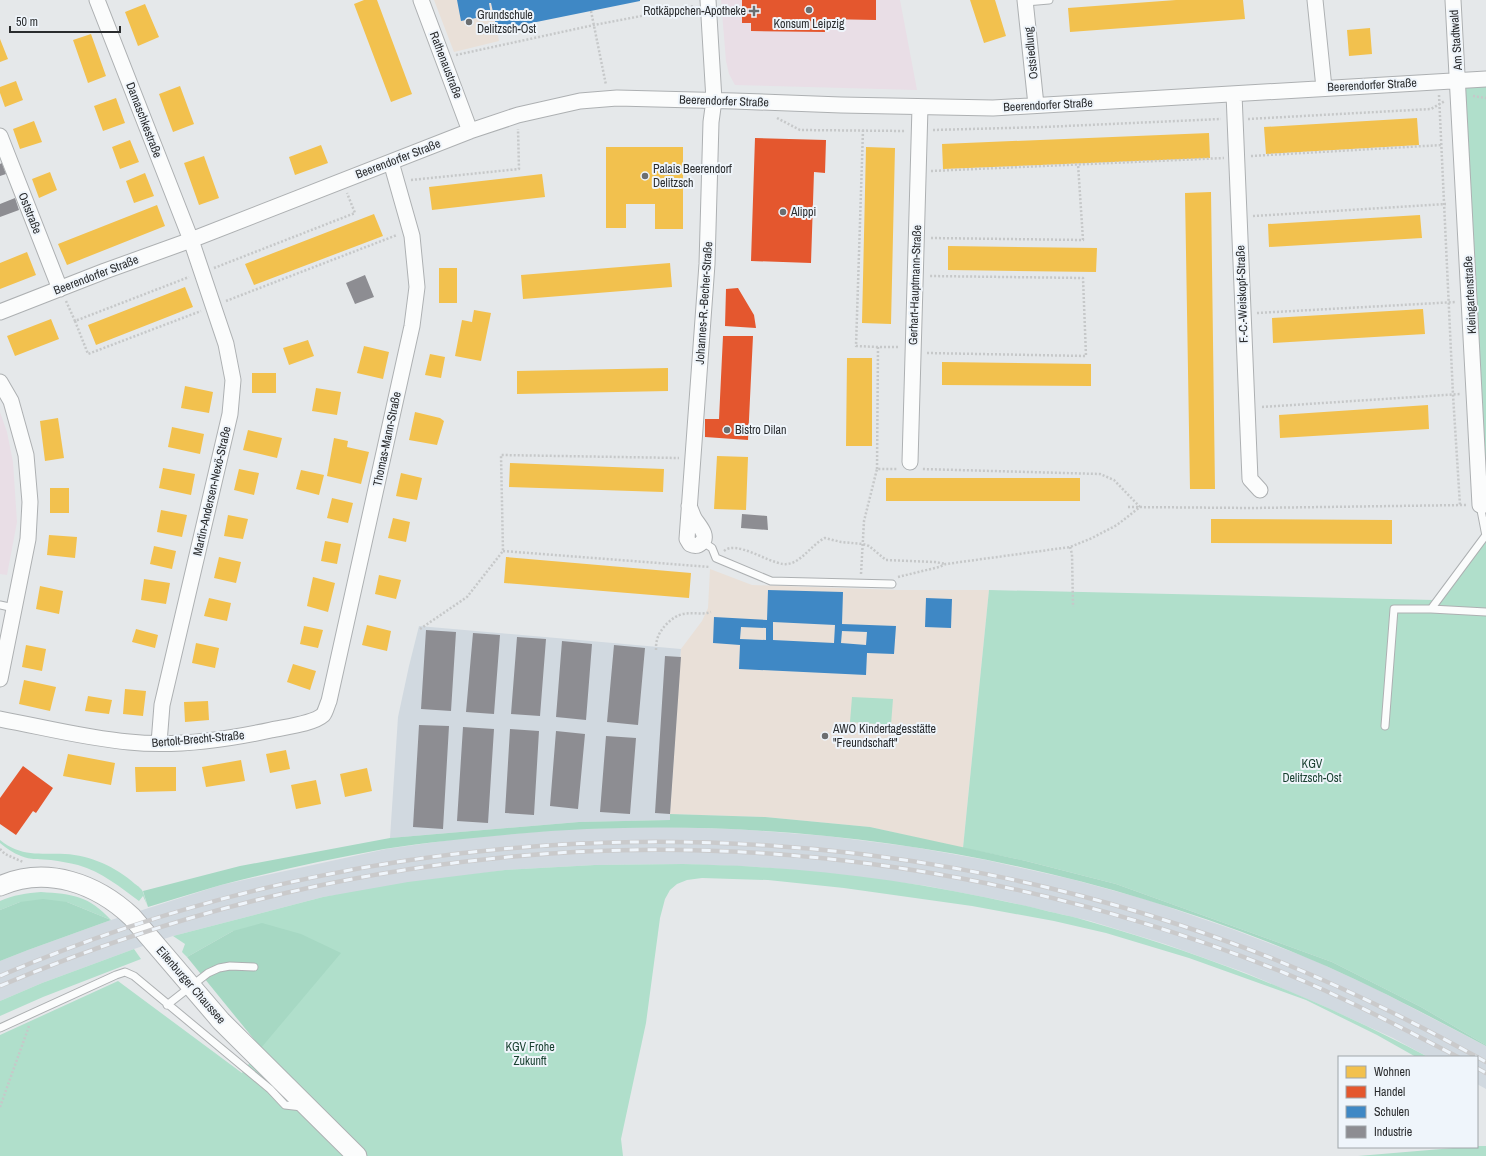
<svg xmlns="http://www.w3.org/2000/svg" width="1486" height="1156" viewBox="0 0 1486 1156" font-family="'Archivo Narrow',sans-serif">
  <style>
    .commercial { fill: #e9dee6 }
    .built { fill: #d1d9e0 }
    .education { fill: #e9e0d8 }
    .green { fill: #b0dfcb }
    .forest { fill: #a6d8c3 }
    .homes { fill: #f2c14e }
    .shops { fill: #e4572e }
    .schools { fill: #3f88c5; fill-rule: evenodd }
    .industry { fill: #8d8d92 }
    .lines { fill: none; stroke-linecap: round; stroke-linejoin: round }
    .service-casing { stroke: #adb0b2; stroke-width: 9 }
    .minor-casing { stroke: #adb0b2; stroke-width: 17 }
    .tertiary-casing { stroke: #adb0b2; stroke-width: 21 }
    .path { stroke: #c6c8c9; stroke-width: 2.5; stroke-dasharray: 2 2; stroke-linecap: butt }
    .service { stroke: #fbfcfc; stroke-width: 7 }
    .minor { stroke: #fbfcfc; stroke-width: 15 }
    .tertiary { stroke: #fbfcfc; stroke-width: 19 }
    .rail-casing { stroke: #cacacb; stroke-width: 4.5 }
    .rail { stroke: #eff5fb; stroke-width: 3; stroke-dasharray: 9; stroke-linecap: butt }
    .poi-dot { fill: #6b6e70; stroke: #eff5fb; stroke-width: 1.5 }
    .labels { text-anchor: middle; stroke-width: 4; stroke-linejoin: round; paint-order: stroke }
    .poi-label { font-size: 12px; fill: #2a2c2e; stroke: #eff5fb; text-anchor: start }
    .street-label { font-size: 12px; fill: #2a2c2e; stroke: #eff5fb }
    .park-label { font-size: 12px; fill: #1a4131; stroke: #eff5fb }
  </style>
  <rect width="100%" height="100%" fill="#e5e8ea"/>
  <path class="commercial" d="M721 0H900L917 90 735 85 729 74 726 61Z
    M0 412 7 432 13 462 17 522 7 575 0 574Z"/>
  <path class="built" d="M419 626 681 649 670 820 579 822 390 838 398 717 409 666Z
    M659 827 736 829 827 836 913 847 986 860 1071 879 1148 900 1232 929 1311 959 1376 989 1486 1046V1089L1477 1084V1057H1428L1393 1038 1319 1004 1246 973 1165 944 1090 921 1004 901 927 886 835 874 758 867 683 864 595 865 505 870 323 897 173 936 134 949 42 983 0 1001V961L28 950 111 920 221 885 386 849 464 838 569 829Z"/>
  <path class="education" d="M434 0H505L491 3 499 41 454 52Z
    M710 569 752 585 898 590H989L963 848 870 827 765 817 670 814 681 649 702 621 708 608Z"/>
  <path class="green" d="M1486 79V505L1458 80Z
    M1486 533V1045L1421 1007 1332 962 1116 884 1026 861 963 848 989 590 1434 600Z
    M852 697 893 699 891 725 850 722Z
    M0 840C21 857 39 853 65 854 90 855 116 867 135 884 138 886 142 889 143 892 145 897 146 903 148 907L143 896 139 901C120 887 102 872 78 865 69 863 60 861 51 860 41 859 30 860 21 856 13 853 6 848 0 843Z
    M683 864C707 865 732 865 757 867 849 872 944 887 1035 908 1053 913 1073 916 1091 922 1208 955 1320 1000 1428 1057H1416L1377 1035 1306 1000 1189 958 1106 933 1054 921 972 906 844 888 768 880 702 878 687 880 677 884 670 890 665 899 660 918 646 1023 621 1139 623 1156H0V1035L118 981 242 1073 261 1048 233 931 187 957 182 952 185 944 173 936 323 897 408 882 505 870 595 865Z
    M41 892C73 894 89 896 111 920L67 902H20L0 910V901C13 895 27 893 41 892Z
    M134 949 141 959 43 997 0 1016V1001L42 983Z
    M1477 1146H1486V1156H1358Z"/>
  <path class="forest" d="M670 814 765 817 870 827 1026 861 1116 884 1332 962 1421 1007 1486 1045V1046C1429 1016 1371 985 1312 960 1063 854 784 810 515 834 472 838 427 842 384 849 330 859 274 871 221 885 196 892 172 900 148 907L143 891 240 866 390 838 579 822 670 820Z
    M43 899 67 902 111 920 28 950 0 961V910L20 902Z
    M262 923 301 934 341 953 261 1048 187 957 233 931Z"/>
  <path class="homes" d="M364 0H377L412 94 391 102 354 4Z
    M970 0H995L1006 36 984 43Z
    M1176 0H1243L1245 19 1070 32 1068 8Z
    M145 4 159 37 138 46 125 12Z
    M1370 28 1372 54 1349 56 1347 30Z
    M91 34 106 76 88 83 73 40Z
    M0 39 8 59 0 62Z
    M16 81 23 100 5 107 0 93V87Z
    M180 86 194 124 173 132 159 94Z
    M116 98 125 123 103 131 94 106Z
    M1417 118 1419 145 1266 154 1264 127Z
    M34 121 42 142 20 149 13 129Z
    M1209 133 1210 158 943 169 942 144Z
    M130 140 139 162 120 169 112 147Z
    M321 145 328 163 295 175 289 157Z
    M606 147H683V229H655V204H626V228H606Z
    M866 147 895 148 891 324 862 323Z
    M204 156 219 198 199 205 184 163Z
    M50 172 57 190 39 198 32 179Z
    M145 173 154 196 134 203 126 181Z
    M542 174 545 197 432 210 429 187Z
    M1211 192 1215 489H1190L1185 193Z
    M157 205 165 226 67 265 58 244Z
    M374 214 383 236 254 285 245 264Z
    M1420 215 1422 238 1269 247 1268 224Z
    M948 246 1097 248 1096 272 948 270Z
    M27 252 36 275 0 289V263Z
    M670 263 672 287 523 299 521 275Z
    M439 268H457V303H439Z
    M185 287 193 307 96 345 88 325Z
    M1423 309 1425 334 1273 343 1272 318Z
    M474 310 491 313 481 361 455 356 462 320 472 322Z
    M51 319 59 339 15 356 7 336Z
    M308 340 314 356 289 365 283 348Z
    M364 346 389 352 383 379 357 373Z
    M430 354 445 357 441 378 425 375Z
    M847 358H872V446H846Z
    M942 362 1091 364V386L942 385Z
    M668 368V391L517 394V371Z
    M252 373H276V393H252Z
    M185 386 213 392 209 413 181 408Z
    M316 388 341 392 337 415 312 411Z
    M1428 405 1429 429 1280 438 1279 415Z
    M415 412 440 418 444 421 437 445 409 440Z
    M58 418 64 458 45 461 40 421Z
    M172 427 204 434 200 454 168 447Z
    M248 430 282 438 277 458 243 450Z
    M334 438 348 441 347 447 369 452 361 484 327 476Z
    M717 456 748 457 746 510 714 509Z
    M510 463 664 469 663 492 509 487Z
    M163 468 195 474 191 495 159 488Z
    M239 469 259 473 254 495 234 490Z
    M301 470 324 475 319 495 296 489Z
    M401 473 422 478 417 500 396 496Z
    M886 478H1080V501H886Z
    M50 488H69V513H50Z
    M332 498 353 503 348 523 327 518Z
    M161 510 187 515 182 537 157 532Z
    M228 515 248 519 243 539 224 536Z
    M393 518 410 522 406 542 388 538Z
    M1211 519 1392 520V544L1211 543Z
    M49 535 77 537 75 558 47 555Z
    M325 541 341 544 337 564 321 561Z
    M154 546 176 551 172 569 150 564Z
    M219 557 241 562 236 583 214 578Z
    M506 557 691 573 689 598 504 583Z
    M379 575 401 580 396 599 375 594Z
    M313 577 335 583 328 612 307 606Z
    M144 579 170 583 166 604 141 600Z
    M40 586 63 591 59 614 36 609Z
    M209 598 231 603 227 621 204 616Z
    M367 625 391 631 387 651 362 645Z
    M304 626 323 630 318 648 300 644Z
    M136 629 158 635 155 648 132 642Z
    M196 643 219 648 215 668 192 663Z
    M26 645 46 649 42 671 22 667Z
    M293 664 316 671 310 690 287 682Z
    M24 680 56 687 50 711 19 704Z
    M125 689 146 691 143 716 123 714Z
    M88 696 112 700 109 714 85 711Z
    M208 701 209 720 185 722 184 702Z
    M286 750 290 769 270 773 266 754Z
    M68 754 115 763 111 785 63 776Z
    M241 760 245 781 206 787 202 767Z
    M135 767H176V791L136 792Z
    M367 768 372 791 345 797 340 774Z
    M316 780 321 804 296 809 291 785Z"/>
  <path class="shops" d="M742 0H876V20L825 19V32L751 31V23H742Z
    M755 138 826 140 825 173 814 172 811 263 751 261Z
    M738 288 754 315 756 328 725 326 726 289Z
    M723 336H753L748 440 705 437V419H719Z
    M23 766 53 788 36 813 33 811 16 835 0 824V798Z"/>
  <path class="schools" d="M457 0H640V1L497 30 491 3H489L491 15 461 21Z
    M768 590 843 592 842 624 896 626 894 654 867 653 866 675 739 669 740 645 713 643 714 617 767 620ZM773 622 835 625 834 643 773 640ZM741 627 766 628V640L740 639ZM842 631 867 632 866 645 841 643Z
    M926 598 952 599 951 628 925 627Z"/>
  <path class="industry" d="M2 163 6 174 0 176V164Z
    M15 198 19 210 0 217V204Z
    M365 275 374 297 355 304 346 283Z
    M742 514 767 516 768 530 741 528Z
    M426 630 456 632 451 711 421 709Z
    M473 633 500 635 494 714 466 712Z
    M517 637 546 639 540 716 511 714Z
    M562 641 592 644 586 720 556 717Z
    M614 645 645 648 638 725 607 722Z
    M665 656 681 657 670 814 655 813Z
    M419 725 449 726 443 829 413 827Z
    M463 727 494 729 488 823 457 821Z
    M510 729 539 731 534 815 505 813Z
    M556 731 585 734 578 809 550 806Z
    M606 736 636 738 630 814 600 812Z"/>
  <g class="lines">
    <defs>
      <path id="service" d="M1026 2 1049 0
        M1480 505 1486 536
        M1486 535 1431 609 1486 612
        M703 542 712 548 716 558 771 581 892 584
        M0 605 14 608
        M1385 726 1394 609H1431
        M167 1005 208 973 219 968 230 966 254 967
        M0 1028 116 975 125 972 134 976 270 1089 285 1105 302 1107"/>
      <path id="minor" d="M97 0 191 240 226 344 233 380 230 414 162 705 159 743
        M421 0 470 131
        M1025 0 1036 105
        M1315 0 1324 88
        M1453 0 1480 505H1486
        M1234 94 1250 479 1260 490
        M0 136 60 289
        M0 312 105 271 191 240 470 131 518 115 580 101 617 98 734 101 841 105 993 108 1486 79
        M0 382 11 401 26 455 30 502 28 539 0 679
        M910 462 920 107
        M689 506C691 510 692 514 694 518 698 525 710 536 701 543 698 546 694 546 690 544L687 539 707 264 711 122 714 100 708 0
        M0 719C43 727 85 738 129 742 176 747 225 740 271 730 284 727 313 724 323 715 326 711 327 705 329 701L412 326 417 287 412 236 391 162"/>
      <path id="tertiary" d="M0 886C47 865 97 884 132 917L221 1021 357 1156"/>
    </defs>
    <use href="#service" class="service-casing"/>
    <use href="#minor" class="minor-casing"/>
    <use href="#tertiary" class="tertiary-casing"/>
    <path class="path" d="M591 11 606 85
      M456 55 594 25 694 6
      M1439 95 1453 395 1460 505
      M1473 96 1486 98
      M777 118 800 130 906 131
      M1248 119 1431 109 1445 101
      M863 130 856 346 878 347
      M933 130 1044 127 1221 119
      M1251 156 1442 145
      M931 171 1224 158
      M411 180 519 169 518 129
      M1253 216 1446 204
      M931 238 1083 240 1078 164
      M214 268 355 213 347 193
      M66 301 75 321 189 277
      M226 301 397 235
      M1257 313 1456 302
      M75 321 88 354 201 311
      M927 353 1086 356 1083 278 929 276
      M1262 407 1460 394
      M877 469 878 347H899
      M1128 507 1252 508 1466 505
      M1070 547 1072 554 1073 607
      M503 551 710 567
      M724 551C736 540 767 562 783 564 800 566 810 545 825 538L841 542 863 544 869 546 886 560 935 562 946 564
      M861 574 864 521 877 469H897
      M898 577 939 567 946 564 1070 547 1092 538 1117 525 1140 507 1114 480 1100 474 922 469
      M420 629 467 597 503 551 501 455 679 458
      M656 650C656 647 656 643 657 640 659 630 672 616 683 614 693 612 702 615 711 612
      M0 849 5 854 23 862
      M0 1107 29 1026"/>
    <use href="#service" class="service"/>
    <use href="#minor" class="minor"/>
    <use href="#tertiary" class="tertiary"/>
    <defs>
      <path id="rail" d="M0 976C402 803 869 797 1276 960 1345 988 1412 1021 1477 1057
        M0 986C159 919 326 875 498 858 763 830 1041 874 1287 974 1345 998 1402 1028 1458 1057
        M1477 1057 1486 1062
        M1477 1068 1486 1073"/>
    </defs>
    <use href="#rail" class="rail-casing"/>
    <use href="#rail" class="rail"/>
  </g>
  <g class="poi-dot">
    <circle cx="809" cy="10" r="4"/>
    <path d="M752 5h4v4h4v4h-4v4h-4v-4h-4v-4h4z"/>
    <circle cx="469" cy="22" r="4"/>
    <circle cx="645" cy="176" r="4"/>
    <circle cx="783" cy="212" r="4"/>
    <circle cx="727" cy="430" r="4"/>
    <circle cx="825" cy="736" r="4"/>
  </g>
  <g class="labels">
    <g class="poi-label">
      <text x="746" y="15" text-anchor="end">Rotkäppchen-Apotheke</text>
      <text x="477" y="19">Grundschule<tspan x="477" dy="14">Delitzsch-Ost</tspan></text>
      <text x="809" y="28" text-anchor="middle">Konsum Leipzig</text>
      <text x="653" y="173">Palais Beerendorf<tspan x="653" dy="14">Delitzsch</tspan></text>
      <text x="791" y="216">Alippi</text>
      <text x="735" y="434">Bistro Dilan</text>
      <text x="833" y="733">AWO Kindertagesstätte<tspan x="833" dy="14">"Freundschaft"</tspan></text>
    </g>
    <g class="street-label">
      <text transform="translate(1456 40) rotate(-94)" y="4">Am Stadtwald</text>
      <text transform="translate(1031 53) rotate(-96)" y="4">Ostsiedlung</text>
      <text transform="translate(446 65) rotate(69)" y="4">Rathenaustraße</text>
      <text transform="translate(1372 85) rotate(-3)" y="4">Beerendorfer Straße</text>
      <text transform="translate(724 101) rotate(2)" y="4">Beerendorfer Straße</text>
      <text transform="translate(1048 105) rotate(-3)" y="4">Beerendorfer Straße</text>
      <text transform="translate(144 120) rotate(69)" y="4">Damaschkestraße</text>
      <text transform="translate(398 159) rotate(-21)" y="4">Beerendorfer Straße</text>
      <text transform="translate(30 213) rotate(68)" y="4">Oststraße</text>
      <text transform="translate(96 275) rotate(-21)" y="4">Beerendorfer Straße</text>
      <text transform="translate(915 285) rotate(-88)" y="4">Gerhart-Hauptmann-Straße</text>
      <text transform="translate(1242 294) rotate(-92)" y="4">F.-C.-Weiskopf-Straße</text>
      <text transform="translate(1470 295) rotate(-93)" y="4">Kleingartenstraße</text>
      <text transform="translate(704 303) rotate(-86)" y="4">Johannes-R.-Becher-Straße</text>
      <text transform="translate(387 439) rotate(-78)" y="4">Thomas-Mann-Straße</text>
      <text transform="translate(212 491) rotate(-77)" y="4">Martin-Andersen-Nexö-Straße</text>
      <text transform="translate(198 739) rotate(-5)" y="4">Bertolt-Brecht-Straße</text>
      <text transform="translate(191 985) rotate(49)" y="4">Eilenburger Chaussee</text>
    </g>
    <g class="park-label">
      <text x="1312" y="768">KGV<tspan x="1312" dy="14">Delitzsch-Ost</tspan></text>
      <text x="530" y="1051">KGV Frohe<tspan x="530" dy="14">Zukunft</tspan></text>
    </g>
  </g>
  <rect x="1338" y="1056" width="140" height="92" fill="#eff5fb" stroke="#a0a5a9"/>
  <rect x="1346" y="1066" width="20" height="12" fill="#f2c14e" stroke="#a0a5a9"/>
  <text x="1374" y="1076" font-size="12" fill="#2a2c2e">Wohnen</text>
  <rect x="1346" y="1086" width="20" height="12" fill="#e4572e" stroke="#a0a5a9"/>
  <text x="1374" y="1096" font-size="12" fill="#2a2c2e">Handel</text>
  <rect x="1346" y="1106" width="20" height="12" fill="#3f88c5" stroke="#a0a5a9"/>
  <text x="1374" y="1116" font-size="12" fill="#2a2c2e">Schulen</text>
  <rect x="1346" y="1126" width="20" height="12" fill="#8d8d92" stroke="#a0a5a9"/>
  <text x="1374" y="1136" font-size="12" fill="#2a2c2e">Industrie</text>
  <path d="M10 26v6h110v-6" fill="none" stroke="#2a2c2e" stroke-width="2"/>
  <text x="16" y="26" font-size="12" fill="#2a2c2e" stroke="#eff5fb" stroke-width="3" paint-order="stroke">50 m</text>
</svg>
